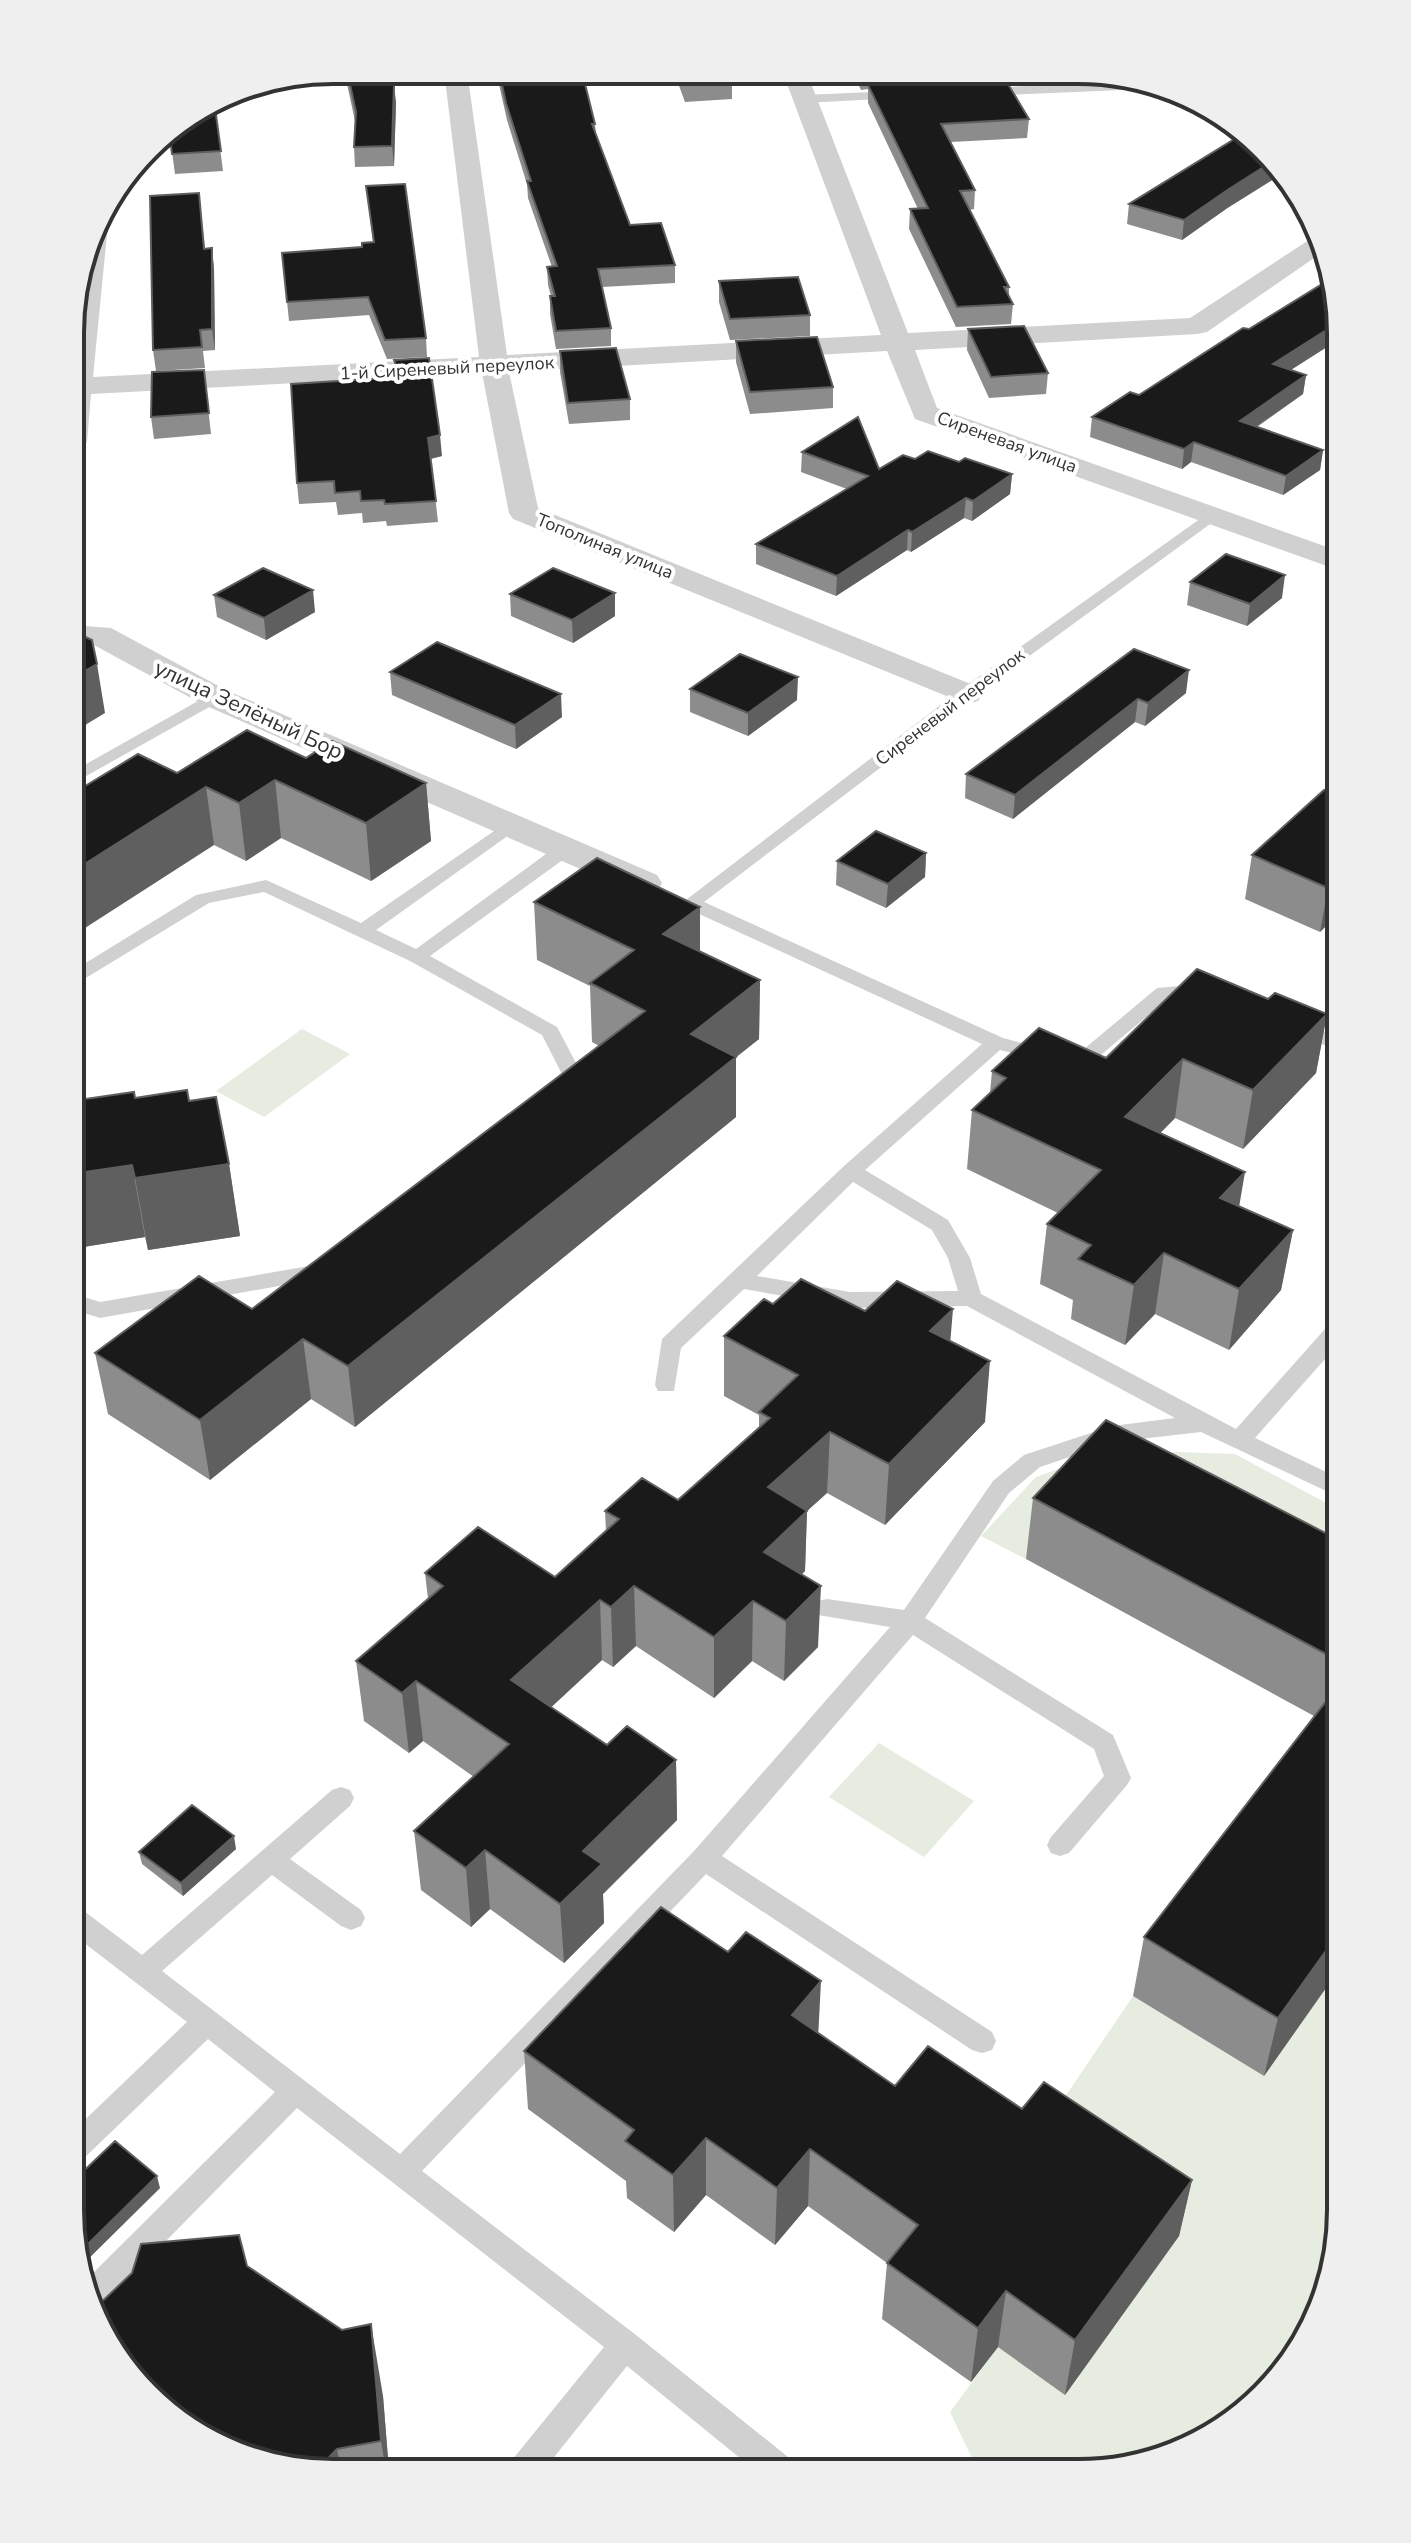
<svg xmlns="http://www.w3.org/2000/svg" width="1411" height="2543" viewBox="0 0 1411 2543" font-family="'Nunito Sans',sans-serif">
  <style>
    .green { fill: #e6ecdf }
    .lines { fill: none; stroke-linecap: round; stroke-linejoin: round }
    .service { fill: #d0d0d0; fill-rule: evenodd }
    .minor { fill: #d0d0d0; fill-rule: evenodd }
    .wall { fill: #8c8c8c }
    .shaded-wall { fill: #5f5f5f }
    .building { fill: #1a1a1a; stroke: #5f5f5f; stroke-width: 2 }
    .labels { text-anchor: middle; stroke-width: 8; stroke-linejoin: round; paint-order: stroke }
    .far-street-label { font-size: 18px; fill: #333; stroke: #fff }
    .street-label { font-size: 22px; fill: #333; stroke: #fff }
    .rim { fill: none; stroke: #333; stroke-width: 4 }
  </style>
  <rect width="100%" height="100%" fill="#fff"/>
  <path class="green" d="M302 1029 350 1054 264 1117 216 1091Z
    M1176 1452 1235 1454 1341 1511V1609L1098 1481 1026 1559 981 1536 1036 1477 1077 1462Z
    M879 1743 974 1801 924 1857 829 1797Z
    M1340 1968V2228L1321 2310 1286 2371 1225 2428 1163 2459 1078 2473H979L950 2412 998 2347 1036 2140 1133 1996 1264 2076Z"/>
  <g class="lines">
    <path class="service" d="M1142 81 1151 86 1145 89 981 96 975 92 981 88Z
      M895 91 901 95 899 98 804 103 798 99 804 95Z
      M1211 511 1219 516 1217 519 972 698 704 902 1003 1038 1049 1050 1084 1049 1157 988 1213 983 1216 987 1213 991 1170 997 1096 1059 1049 1062 1000 1050 865 1170 948 1220 970 1258 981 1294 1236 1429 1333 1320 1341 1318V1341L1255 1438 1341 1479V1498L1201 1432 1114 1442 1040 1467 1009 1493 925 1618 1113 1735 1131 1778 1127 1785 1069 1853 1060 1856 1051 1853 1047 1845 1051 1837 1104 1776 1094 1749 913 1635 722 1856 992 2032 996 2041 992 2050 982 2053 972 2050 706 1874 422 2171 636 2335 793 2461 798 2472H757L627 2366 543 2471H507L512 2460 604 2347 297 2108 100 2308 92 2311 82 2281 86 2280 275 2092 208 2039 80 2162 70 2166V2134L187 2022 70 1932V1905L80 1908 142 1955 332 1790 341 1787 350 1790 354 1798 350 1806 290 1859 361 1910 365 1918 361 1926 351 1930 341 1926 272 1875 162 1971 400 2154 695 1850 890 1627 818 1615 815 1608 818 1601 827 1599 904 1610 993 1481 1024 1455 1112 1426 1175 1418 967 1306 850 1308 744 1289 681 1348 674 1391H658L655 1385 662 1339 844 1166 982 1044 684 907 682 903 960 690ZM853 1182 932 1230 948 1258 958 1291 850 1292 757 1276Z
      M214 692 220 693 223 697 220 701 72 784V772Z
      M510 820 516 822 519 826 516 830 376 930 416 949 557 846H571L573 850 571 854 430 956 557 1027 584 1078 568 1093 561 1095 551 1088 563 1076 542 1035 410 961 264 892 209 903 71 987V972L196 895 266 880 361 923Z
      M1296 1020 1341 1038V1052L1289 1030 1286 1026Z
      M321 1264 329 1267 332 1272 329 1277 100 1318 71 1309V1293L100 1302Z"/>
    <path class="minor" d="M444 71H467L507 355 881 335 783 73H807L908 333 1190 318 1318 234 1327 249 1207 332 1197 334 915 350 937 408 1341 552V571L915 419 887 351 509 372 538 508 978 687 983 694 978 701 966 704 513 519 509 513 482 373 91 394 87 442 82 448 72 451V312L75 291 97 217 104 219 108 224 93 377 479 357Z
      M72 625 111 628 226 690 657 875 662 883 657 891 644 894 631 891 202 704 94 645H72Z"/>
  </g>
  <path class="wall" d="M344 70H391L396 103 394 166 355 167 354 147 355 121Z
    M496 71 582 72 595 124 596 135 630 225 675 265V283L602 287 611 328V346L556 349 550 314V296H551L548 285 547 267H552L528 198 527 184 507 120Z
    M674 72H729L732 80V99L685 102Z
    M853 73 996 74 995 80 1029 119 1027 138 951 142 975 190 974 209 969 210 1009 287V296L1013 304 1011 324 956 327 909 229 910 209H918L868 103V89L861 90Z
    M214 101 223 171 175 174 169 129Z
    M366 186 426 338 427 357 387 359 369 315 289 321 282 253 362 247 373 242Z
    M199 193 205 249 212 248 214 269 215 350 203 351 205 368 156 371 153 350Z
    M1129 204 1226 209 1182 240 1127 224Z
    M719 281 810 315V336L730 340 719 302Z
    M968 329 1048 373 1046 394 989 398 967 350Z
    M1249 329 1341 333V338L1291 370 1306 375 1303 394 1257 427 1323 450 1320 470 1283 495 1191 462 1182 469 1090 437 1092 417 1139 395Z
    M736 341 833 387V408L750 414 736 362Z
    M560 351 630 399V420L569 424 560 372Z
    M394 360 442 456 431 459 438 522 387 526 386 521 363 523 362 513 338 515 336 502 299 504 297 483 396 378Z
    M204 370 211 434 154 439 151 417Z
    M802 452 879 469 915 459 959 462 1012 474 1010 494 972 521 964 518 911 552 907 550 836 596 756 564V544L847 489 801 472Z
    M1190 582 1282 598 1247 626 1187 605Z
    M615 593V616L573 643 511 616 510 594Z
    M214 595 315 612 266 640 217 617Z
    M1134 649 1186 693 1145 726 1135 722 1013 819 965 798 966 774Z
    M390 672 562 717 516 749 392 695Z
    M690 689 797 700 748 736 690 712Z
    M306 758 426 783 431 841 371 881 281 838 246 861 214 845 177 773Z
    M1341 788V911L1320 932 1245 899 1252 855Z
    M926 853 925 877 886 908 836 885 837 861Z
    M534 902 700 907V952L760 980 759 1039 736 1057V1117L355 1427 311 1399 210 1480 108 1414 95 1353 252 1309 599 1046 592 1042 590 986 537 960Z
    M1268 999 1327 1014 1316 1073 1243 1149 1175 1118 1160 1133 1239 1206 1293 1230 1281 1290 1229 1350 1155 1314 1125 1345 1071 1319 1073 1300 1040 1284 1047 1224 1058 1213 967 1169 972 1110 990 1093 992 1071 1106 1058Z
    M135 1098 189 1101 229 1164 240 1236 148 1250 145 1237 71 1249V1101Z
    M773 1304 865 1311 950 1341 985 1422 885 1525 827 1493 807 1511 805 1571 801 1575 818 1647 784 1681 752 1661 714 1698 636 1646 613 1667 602 1660 551 1707 607 1745 676 1760 677 1820 603 1894 604 1923 564 1963 490 1909 471 1927 421 1890 414 1831 474 1777 423 1741 409 1753 364 1721 356 1661 428 1599 425 1573 555 1577 606 1531 605 1511 678 1500 759 1428V1415L724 1396V1336Z
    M1033 1498 1341 1541 1340 1968 1264 2076 1133 1996 1144 1937 1314 1716 1026 1559Z
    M236 1849 183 1896 142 1864 139 1852Z
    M818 2033 895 2086 1022 2109 1192 2180 1179 2236 1065 2395 998 2347 971 2382 882 2319 887 2263 808 2206 775 2245 706 2195 674 2232 627 2198 626 2181 528 2109 524 2051Z
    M160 2188 86 2261 77 2252 70 2210Z
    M247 2266 383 2396 389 2471H298Z"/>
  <path class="shaded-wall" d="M394 84 396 103 394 166 392 146Z
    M1270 163 1279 176 1226 209 1182 240 1184 220 1229 189Z
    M212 248 214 269 215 350 212 329Z
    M1339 322 1341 338 1270 383 1273 364Z
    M1306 375 1303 394 1237 440 1240 421Z
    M440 435 442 456 429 459 428 438Z
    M1194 442 1191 462 1182 469 1184 449Z
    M1323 450 1320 470 1283 495 1286 476Z
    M1012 474 1010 494 972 521 973 501Z
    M966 498 964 518 911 552 912 532Z
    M908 530 907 550 836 596 837 576Z
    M1285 575 1282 598 1247 626 1250 604Z
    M313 590 315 612 266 640 264 618Z
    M615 593V616L573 643 572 620Z
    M97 664 105 713 72 733V678Z
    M1189 670 1186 693 1145 726 1148 703Z
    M798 677 797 700 748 736V713Z
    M561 694 562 717 516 749 515 725Z
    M1138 699 1135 722 1013 819 1015 795Z
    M275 780 281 838 246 861 239 803Z
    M426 783 431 841 371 881 366 823Z
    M206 787 214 845 71 937 72 872Z
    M926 853 925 877 886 908 888 884Z
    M1341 875V911L1320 932 1328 888Z
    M700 907V965L663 934Z
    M760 980 759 1039 691 1093V1034Z
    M1327 1014 1316 1073 1243 1149 1253 1090Z
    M736 1057V1117L355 1427 348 1366Z
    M1183 1059 1175 1118 1117 1177 1125 1117Z
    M229 1164 240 1236 148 1250 135 1178Z
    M132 1165 145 1237 71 1249V1174Z
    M1245 1172 1235 1231 1220 1198Z
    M1293 1230 1281 1290 1229 1350 1239 1289Z
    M1164 1253 1155 1314 1125 1345 1134 1285Z
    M953 1309 948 1369 930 1331Z
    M303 1339 311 1399 210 1480 200 1420Z
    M990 1361 985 1422 885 1525 889 1464Z
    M830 1432 827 1493 807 1511 805 1571 766 1609 764 1552 768 1487Z
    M634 1586 636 1646 613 1667 611 1607Z
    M821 1586 818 1647 784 1681 786 1621Z
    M600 1600 602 1660 516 1740 511 1680Z
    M753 1601 752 1661 714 1698V1637Z
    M416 1681 423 1741 409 1753 402 1693Z
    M676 1760 677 1820 603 1894 604 1923 564 1963 560 1904 583 1851Z
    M234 1836 236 1849 183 1896 181 1883Z
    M485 1850 490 1909 471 1927 466 1868Z
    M1340 1931V1968L1264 2076 1278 2018Z
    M821 1981 818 2039 792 2015Z
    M706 2138V2195L674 2232 673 2175Z
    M810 2149 808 2206 775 2245 777 2188Z
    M157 2176 160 2188 86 2261 83 2249Z
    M1192 2180 1179 2236 1065 2395 1075 2340Z
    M1006 2291 998 2347 971 2382 978 2328Z
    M371 2324 383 2396 389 2471H386L381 2441Z
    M337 2449 341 2471H316Z"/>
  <path class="building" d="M347 70H391L394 84 392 146 354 147 356 112Z
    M499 71 582 72 595 124H592L630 225 661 223 675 265 598 269 611 328 556 331 550 296H555L547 267 557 266 527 181H531L506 103Z
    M681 72H729L732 80 685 83Z
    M1005 79 1029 119 941 124 975 190 960 191 1009 287H1004L1013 304 957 307 910 209 928 208 868 85Z
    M214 101 221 151 172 154 169 129Z
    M1246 132 1251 135 1270 163 1229 189 1184 220 1129 204Z
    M405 184 426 338 385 340 368 297 287 302 282 253 362 247V243L374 242 366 186Z
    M199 193 204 249 212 248V329L200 330 202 347 153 350 150 196Z
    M798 277 810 315 730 319 719 281Z
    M1332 278 1339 322 1273 364 1306 375 1240 421 1323 450 1286 476 1194 442 1184 449 1092 417 1130 392 1139 395 1243 328 1249 329Z
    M1024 326 1048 373 991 377 968 329Z
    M817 337 833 387 750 392 736 341Z
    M616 348 630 399 568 403 560 351Z
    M429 358 440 435 428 438 436 501 385 504 384 500 361 501 360 491 335 493 334 481 297 483 291 384 401 377 394 360Z
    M204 370 209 413 151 417 152 372Z
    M858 417 879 469 903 455 915 459 928 451 959 462 965 458 1012 474 973 501 966 498 912 532 908 530 837 576 756 544 868 476 802 452Z
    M1226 554 1285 575 1250 604 1190 582Z
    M263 568 313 590 264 618 214 595Z
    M553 568 615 593 572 620 510 594Z
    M72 631 92 640 97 664 72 678Z
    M437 642 561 694 515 725 390 672Z
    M1134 649 1189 670 1148 703 1138 699 1015 795 966 774Z
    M740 654 798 677 748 713 690 689Z
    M247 730 306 758 332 741 426 783 366 823 275 780 239 803 206 787 72 872V794L138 754 177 773Z
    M1341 788V875L1328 888 1252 855 1324 790Z
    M876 831 926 853 888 884 837 861Z
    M597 858 700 907 663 934 760 980 691 1034 736 1057 348 1366 303 1339 200 1420 95 1353 199 1276 252 1309 645 1011 590 983 634 950 534 902Z
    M1197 969 1268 999 1275 993 1327 1014 1253 1090 1183 1059 1125 1117 1245 1172 1220 1198 1293 1230 1239 1289 1164 1253 1134 1285 1078 1259 1091 1245 1047 1224 1101 1170 972 1110 1006 1078 992 1071 1039 1028 1106 1058Z
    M187 1090 189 1101 216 1097 229 1164 135 1178 132 1165 71 1174V1101L134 1092 135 1098Z
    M801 1279 865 1311 897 1281 953 1309 930 1331 990 1361 889 1464 830 1432 768 1487 807 1511 764 1552 821 1586 786 1621 753 1601 714 1637 634 1586 611 1607 600 1600 511 1680 607 1745 627 1726 676 1760 583 1851 602 1864 560 1904 485 1850 466 1868 414 1831 509 1744 416 1681 402 1693 356 1661 443 1586 425 1573 478 1527 555 1577 619 1519 605 1511 642 1478 678 1500 770 1418 759 1412 798 1375 724 1336 764 1299 773 1304Z
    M1106 1420 1341 1541V1662L1033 1498Z
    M1341 1682 1340 1931 1278 2018 1144 1937Z
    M192 1805 234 1836 181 1883 139 1852Z
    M661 1907 728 1952 746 1932 821 1981 792 2015 895 2086 928 2046 1022 2109 1044 2082 1192 2180 1075 2340 1006 2291 978 2328 887 2263 918 2225 810 2149 777 2188 706 2138 673 2175 625 2141 634 2130 524 2051Z
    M115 2141 157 2176 83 2249 75 2242 70 2210V2184Z
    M239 2235 247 2266 342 2330 371 2324 381 2441 337 2449 316 2471H298L172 2418 115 2357 92 2311 132 2273 141 2244Z"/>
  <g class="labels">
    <g class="far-street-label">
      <text transform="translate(447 368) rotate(-3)" y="6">1-й Сиреневый переулок</text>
      <text transform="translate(1007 442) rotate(20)" y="6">Сиреневая улица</text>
      <text transform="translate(605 546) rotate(22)" y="6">Тополиная улица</text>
      <text transform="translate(950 707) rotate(-37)" y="6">Сиреневый переулок</text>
    </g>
    <g class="street-label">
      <text transform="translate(249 709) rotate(25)" y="8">улица Зелёный Бор</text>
    </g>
  </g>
  <path d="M0 0H1411V2543H0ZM333 84H1078A249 249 0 0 1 1327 333V2210A249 249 0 0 1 1078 2459H333A249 249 0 0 1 84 2210V333A249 249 0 0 1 333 84Z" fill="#efefef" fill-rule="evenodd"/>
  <path class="rim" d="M333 84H1078A249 249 0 0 1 1327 333V2210A249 249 0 0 1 1078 2459H333A249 249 0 0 1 84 2210V333A249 249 0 0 1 333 84Z"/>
</svg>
